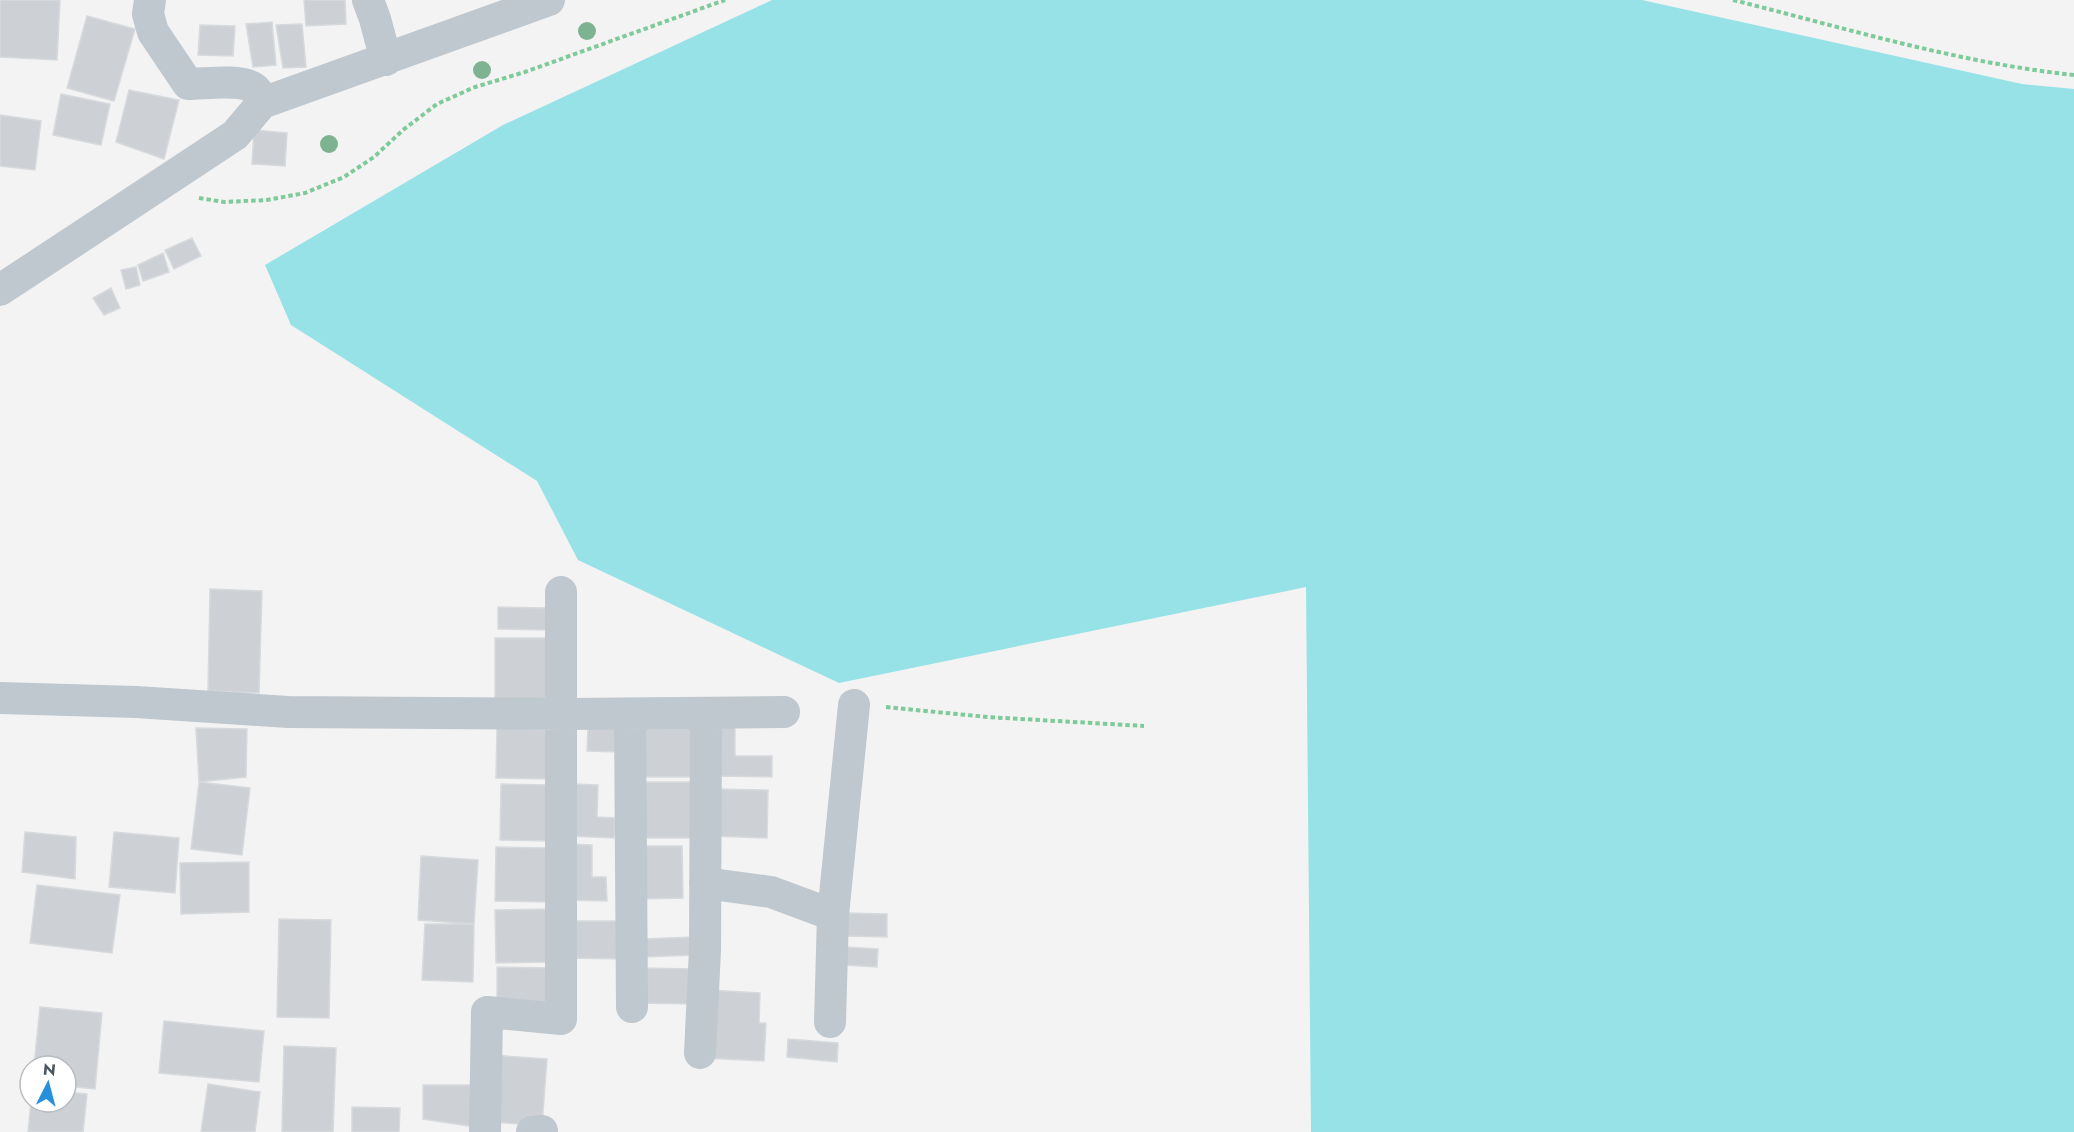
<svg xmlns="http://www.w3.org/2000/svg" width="2074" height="1132" viewBox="0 0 2074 1132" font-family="Jost,sans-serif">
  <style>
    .water { fill: #96e2e7 }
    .building { fill: #cdd0d4; stroke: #d7dadd; stroke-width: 1.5 }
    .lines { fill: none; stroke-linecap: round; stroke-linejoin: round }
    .path { stroke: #7fca9a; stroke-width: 4; stroke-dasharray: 4.5 3; stroke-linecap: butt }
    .minor { stroke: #bfc8ce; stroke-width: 32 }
    .tree { fill: #7eb391 }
  </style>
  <rect width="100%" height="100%" fill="#f4f3f3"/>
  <path class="water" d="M772 0H1642L2022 84 2074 89V1132H1311L1306 587 839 683 578 560 537 481 291 325 265 265 503 125Z"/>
  <path class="building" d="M0 0H60L57 60 0 57Z
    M304 0H345L346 24 306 26Z
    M87 16 135 29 114 101 67 88Z
    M272 22 276 65 253 67 246 24Z
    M302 24 306 67 283 68 276 25Z
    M200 25 235 26 233 56 198 55Z
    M129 90 179 100 164 159 116 142Z
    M61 94 110 104 101 145 53 135Z
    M0 115 41 121 35 170 0 166Z
    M254 130 287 133 285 166 252 164Z
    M192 238 201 256 174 269 165 250Z
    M163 253 169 272 143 281 138 265Z
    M136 267 140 285 126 289 121 270Z
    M111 288 120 308 104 315 93 298Z
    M210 589 262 591 259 693 208 691Z
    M498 607 546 608V630L498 629Z
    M495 638H550L549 705H495Z
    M716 724H735V756H772V777L716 776Z
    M694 726 695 777H637L636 727Z
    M196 728 247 729 246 777 199 782Z
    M497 728 546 730V779L496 778Z
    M588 728 618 729V752L587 751Z
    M199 782 250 788 242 855 191 849Z
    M642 782H693V838H642Z
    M501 784 552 785 551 841 500 840Z
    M571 784 598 785 597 817 615 818 614 838 569 836Z
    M715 789 768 790 767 838 713 836Z
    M25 832 76 837 75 879 22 872Z
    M114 832 179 838 175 893 109 887Z
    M567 844 592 845V877H606L607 901 566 900Z
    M642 846H682L683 898 642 899Z
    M496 847 549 848 548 902 495 901Z
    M421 856 478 860 474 924 418 920Z
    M249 862V912L181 914 180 863Z
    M37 885 120 895 112 953 30 943Z
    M549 909V962L496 963 495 910Z
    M846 913 887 914V937L846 936Z
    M279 919 331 920 329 1018 277 1017Z
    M569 921H623V959L568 958Z
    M425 924H474L473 982 422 980Z
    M693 937 694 955 644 957 643 939Z
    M846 947 878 949 877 967 844 965Z
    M497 967 551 968V1003L497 1002Z
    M640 968 693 969V1004L639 1003Z
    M708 990 760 993 759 1023H766L764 1061 704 1058Z
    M40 1007 102 1013 95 1089 66 1086V1066H34Z
    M164 1021 264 1031 259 1082 159 1073Z
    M788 1039 838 1043 837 1062 787 1057Z
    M284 1046 336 1048 333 1132H282Z
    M492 1055 547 1059 542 1125 487 1122Z
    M208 1084 260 1092 255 1132H201Z
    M423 1085H473L476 1127 423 1119Z
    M66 1092 87 1094 83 1132H28L31 1102H66Z
    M352 1107 400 1108 399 1132H352Z"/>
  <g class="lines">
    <path class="path" d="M1733 0C1845 28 1959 63 2074 75
      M199 198 224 202 267 200 305 193 344 177 374 157 403 130 437 104 475 87 525 72 725 0
      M886 707 987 717 1144 726"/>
    <path class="minor" d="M150 0 148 14 153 32 188 84C205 84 238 79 252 87 258 90 260 97 262 103
      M368 0 375 19 386 60
      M0 290 235 135 262 103 549 0
      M0 698 136 702 288 712 566 714 784 712
      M630 714 632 1007
      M705 883 771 892 833 915 854 705
      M830 1022 833 915
      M700 1053 705 950 706 713
      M485 1132 487 1012 561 1019V592
      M532 1132 542 1131"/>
  </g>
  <g class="tree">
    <circle cx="587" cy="31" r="9"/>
    <circle cx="482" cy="70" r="9"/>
    <circle cx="329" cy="144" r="9"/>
  </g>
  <g transform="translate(48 1084) rotate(6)"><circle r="28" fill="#ffffff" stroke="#b7bcbf" stroke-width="1.5"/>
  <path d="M0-4.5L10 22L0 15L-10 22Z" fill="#2790da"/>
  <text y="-9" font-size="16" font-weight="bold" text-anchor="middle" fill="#4b585f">N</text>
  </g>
</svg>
